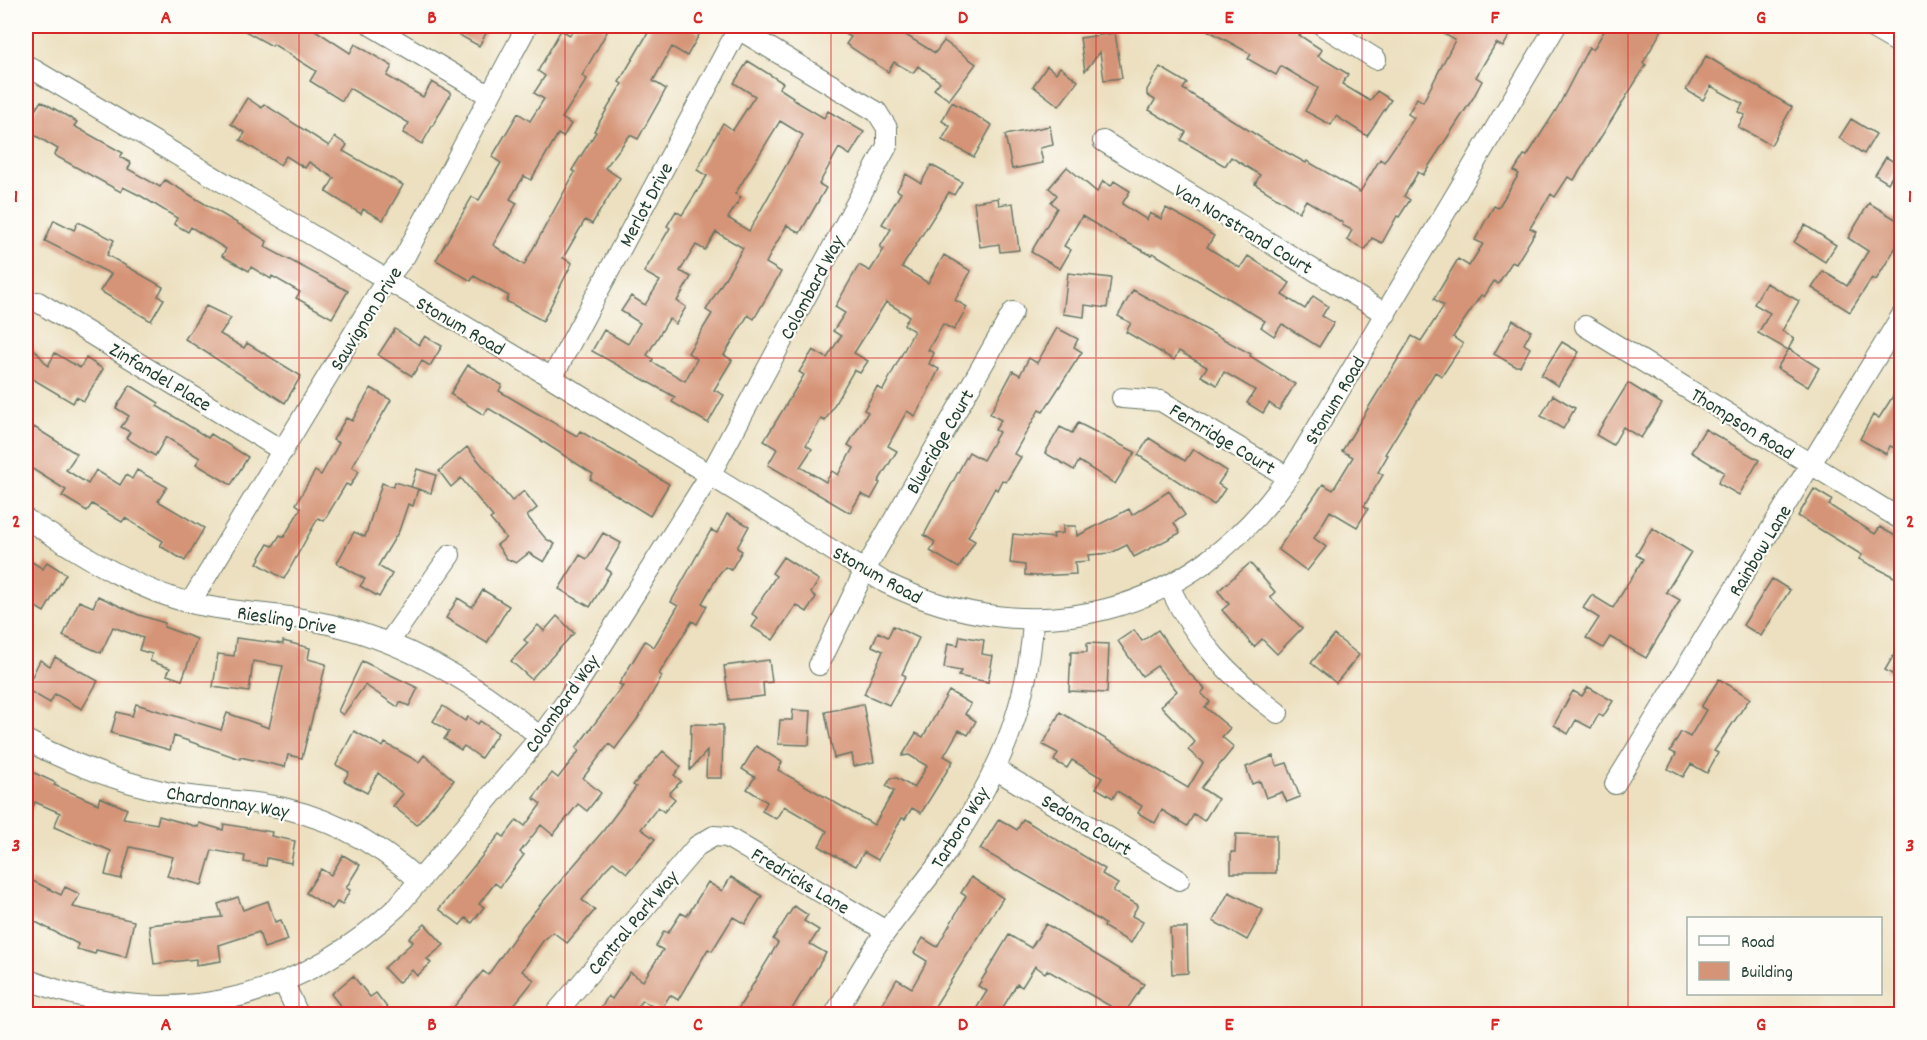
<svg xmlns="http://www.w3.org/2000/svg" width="1927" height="1040" viewBox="0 0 1927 1040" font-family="Dekko,sans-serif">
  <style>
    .building { fill: #d59477; fill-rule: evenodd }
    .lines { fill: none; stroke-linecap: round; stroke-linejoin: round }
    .minor-casing { stroke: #677665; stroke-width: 22 }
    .minor { stroke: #fff; stroke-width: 20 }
    .grid { fill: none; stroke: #d62828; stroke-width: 1.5; stroke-opacity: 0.55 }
    .labels { text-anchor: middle; stroke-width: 4.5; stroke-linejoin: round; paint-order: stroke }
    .street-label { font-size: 20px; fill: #1f3d34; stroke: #fdfcf7 }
    .neatline { fill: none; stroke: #d62828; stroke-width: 2 }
    .grid-label { font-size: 20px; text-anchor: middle; font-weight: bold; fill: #d62828 }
  </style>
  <rect width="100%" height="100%" fill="#fdfcf7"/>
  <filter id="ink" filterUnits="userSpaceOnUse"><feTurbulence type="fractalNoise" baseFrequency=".0167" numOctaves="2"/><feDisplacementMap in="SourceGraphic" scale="12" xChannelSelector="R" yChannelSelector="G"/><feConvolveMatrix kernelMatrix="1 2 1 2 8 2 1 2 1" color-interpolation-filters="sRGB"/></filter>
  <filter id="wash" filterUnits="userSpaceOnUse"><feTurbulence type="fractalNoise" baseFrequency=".008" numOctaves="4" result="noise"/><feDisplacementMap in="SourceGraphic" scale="24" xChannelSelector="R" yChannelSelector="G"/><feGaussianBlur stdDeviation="1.35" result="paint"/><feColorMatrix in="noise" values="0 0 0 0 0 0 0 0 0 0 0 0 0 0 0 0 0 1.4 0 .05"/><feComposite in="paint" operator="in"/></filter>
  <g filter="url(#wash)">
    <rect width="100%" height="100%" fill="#ece0c0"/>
    <g id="blocks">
      <path class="building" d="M236 26H318L315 30 350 53 355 44 392 66 387 76 423 97 432 82 451 93 422 144 403 133 409 123 349 88 342 101 310 81 316 71 273 44 272 46Z
        M443 26H490L479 46Z
        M576 26H599L608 30 582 76 587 79 562 118 571 124 563 137 558 134 531 180 524 176 510 199 517 203 493 245 524 265 575 172 572 170 596 132 594 131 622 84 619 82 652 26H687L700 33 687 56 672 47 653 81 666 89 638 139 630 135 605 168 620 178 592 224 585 220 563 258 572 263 543 321 506 301 509 296 474 276 471 281 436 260 472 197 479 200 501 163 492 157 518 113 530 121 544 99 534 93 545 76 538 71 561 30 570 35Z
        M830 26H891L935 53 944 41 976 64 949 100 934 89 940 82 918 66 913 73 894 62 888 72 846 44 851 37Z
        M1200 26H1290L1301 32 1299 35 1322 50 1318 56 1348 74 1342 84 1370 101 1377 91 1391 100 1367 136 1336 116 1331 125 1305 111 1318 88 1281 66 1276 75 1248 59 1251 54Z
        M1430 26H1515L1503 47 1496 43 1476 77 1482 81 1473 98 1423 175 1418 172 1404 196 1410 200 1399 217 1397 216 1382 243 1372 238 1365 250 1347 240 1352 230 1342 225 1343 223 1306 200 1299 212 1255 184 1260 175 1231 157 1225 166 1181 140 1186 132 1149 110 1155 100 1147 95V90L1160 67 1187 83 1183 89 1266 141 1306 163 1307 161 1360 192 1380 159 1384 162 1414 118 1408 114 1417 98 1423 102 1455 40Z
        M1607 26H1664L1643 63 1646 65 1574 180 1568 177 1555 197 1551 194 1530 228 1536 231 1516 264 1512 262 1498 284 1494 281 1484 297 1481 295 1453 337 1463 344 1442 376 1435 372 1385 454 1388 455 1378 472 1383 475 1364 506 1368 509 1357 527 1330 511 1314 538 1326 547 1307 571 1278 549 1323 484 1333 490 1353 457 1342 451 1412 336 1421 341 1444 306 1434 299 1458 259 1469 266 1483 244 1475 240 1487 218 1494 206 1498 208 1519 174 1514 171 1524 155 1527 156 1558 107 1589 47 1593 50Z
        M1115 33 1122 78 1104 80 1100 52 1085 71 1080 38Z
        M1706 56 1792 107 1771 145 1738 127 1745 115 1738 112 1743 104 1711 86 1703 100 1686 90Z
        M748 61 783 83 779 88 793 97 792 99 824 118 828 111 864 132 850 155 839 148 819 184 826 188 800 233 787 225 774 247 766 263 781 272 754 319 748 315 724 355 732 360 714 390 724 395 708 423 672 402 675 397 592 351 604 330 628 344 640 323 621 311 631 296 645 305 660 281 644 272 670 228 667 226 676 211 682 215 707 176 697 170 723 123 733 130 755 96 734 83ZM780 121 803 135 749 231 728 218 741 197 735 194ZM716 232 743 248 706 310 712 314 688 353 697 359 685 381 652 362 653 359 647 355 669 319 676 324 686 307 677 301 691 277 680 271 696 245 705 250Z
        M1047 66 1056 73 1060 67 1078 81 1059 106 1033 86Z
        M247 98 262 108 264 104 329 146 335 137 347 145 343 151 403 185 383 220 363 209 361 214 326 192 334 178 309 162 305 168 286 156 280 165 240 140 245 133 231 124Z
        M41 101 77 122 74 126 123 153 120 157 131 163 128 169 160 187 165 180 267 241 265 247 348 291 332 318 296 298 300 292 272 276 271 279 251 267 249 271 222 256 226 249 191 227 188 232 174 224 177 218 141 196 123 187 121 192 54 155 58 149 26 130V111L32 115Z
        M952 102 992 125 974 157 942 140 950 126 942 121Z
        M1851 119 1876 134 1864 154 1839 138Z
        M1050 126 1053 145 1040 148 1043 163 1012 169 1005 135Z
        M1886 157 1899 165 1888 183 1875 175Z
        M931 165 962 182 954 195 949 192 902 267 928 283 944 255 971 271 955 300 967 307 954 330 943 324 928 350 934 353 929 364 939 369 925 398 915 416 907 411 888 446 897 451 878 482 880 483 871 499 861 494 850 513 768 465 777 449 764 441 804 375 799 372 813 350 827 358 841 336 833 331 845 313 835 307 859 265 870 271 884 249 880 247 891 229 882 224 901 193 897 190 906 174 921 183ZM886 302 909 316 904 325 914 331 883 390 877 387 864 410 868 412 848 445 853 448 838 475 832 471 826 482 800 467 812 449 806 445 821 419 825 421 854 370 860 373 868 361 854 353Z
        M1067 167 1097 192 1103 181 1111 186 1114 181 1130 191 1122 204 1147 220 1150 213 1161 219 1166 208 1190 221 1214 236 1207 247 1240 268 1248 256 1290 283 1282 295 1305 309 1313 296 1328 306 1322 316 1334 323 1319 347 1282 324 1274 336 1261 327 1265 321 1153 253 1151 255 1118 238 1082 216 1064 246 1071 250 1060 269 1031 252 1057 208 1051 202 1057 195 1049 188Z
        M998 198 999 205 1013 203 1019 250 1000 252 999 244 980 247 974 202Z
        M1869 203 1902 223V237L1876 280 1872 278 1850 312 1812 288 1823 271 1847 286 1868 251 1848 238Z
        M54 220 74 230 78 222 114 240 107 255 163 287 158 296 164 299 151 321 100 291 111 274 45 241Z
        M1805 225 1836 245 1825 262 1794 242Z
        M1068 273 1111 278 1107 308 1085 305 1084 317 1063 314Z
        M1766 283 1799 301 1782 331 1794 338 1788 350 1758 333 1770 313 1754 304Z
        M1133 290 1251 354 1250 356 1295 384 1279 410 1269 403 1263 413 1247 403 1255 390 1224 372 1217 385 1201 376 1207 367 1179 351 1174 360 1126 332 1131 323 1118 316Z
        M206 306 231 318 220 334 244 348 247 343 301 376 285 403 185 339Z
        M1513 320 1531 331 1524 344 1530 348 1520 366H1515L1494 354Z
        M1057 328 1078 339 1074 347 1082 352 1043 412 1039 410 1014 454 1021 457 1006 482 1002 480 997 490 995 488 968 537 975 541 959 568 930 551 935 542 924 535 969 452 983 460 999 432 995 430 1001 420 990 414 1013 371 1020 375 1029 358 1037 363Z
        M395 329 419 345 425 336 442 346 430 366 422 361 412 376 378 355Z
        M26 339 48 366 55 353 80 368 86 358 103 369 84 401 76 397 73 403 26 375Z
        M1562 342 1579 352 1558 386 1541 375Z
        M1789 349 1819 368 1808 387 1777 368Z
        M468 365 502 385 499 391 533 411 577 436 580 431 669 484 650 516 590 479 593 474 523 429 488 408 484 415 450 394Z
        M1902 382V419L1895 429 1902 432V436L1895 448 1890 446 1886 454 1860 439 1873 415 1879 418Z
        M1628 383 1662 404 1641 438 1623 427 1613 445 1596 435Z
        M130 385 159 403 157 406 208 438 211 434 248 457 231 485 196 464 200 458 166 437 155 456 126 438 130 432 121 427 129 416 116 408Z
        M371 388 391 400 352 467 359 471 350 486 346 484 324 521 318 518 284 579 257 563 268 544 273 546 280 535 284 537 301 508 296 504 315 471 321 475 339 443 333 440 346 418 352 421Z
        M1553 395 1575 408 1563 429 1541 416Z
        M1078 423 1135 452 1115 484 1079 461 1074 470 1045 453 1060 427 1072 433Z
        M34 427 77 454 66 470 88 484 96 470 120 485 126 475 132 479 137 470 167 487 158 501 204 528 185 561 160 546 163 541 125 518 122 522 92 504 87 511 62 496 66 490 26 465V442Z
        M1705 429 1759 460 1739 495 1718 483 1724 472 1691 452Z
        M1149 438 1185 461 1193 449 1227 471 1218 484 1225 489 1214 505 1138 455Z
        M467 447 512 501 524 491 537 508 527 516 546 539 555 544 544 562 529 553 516 563 507 559 497 545 506 538 490 519 493 517 461 478 451 487 439 471Z
        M417 469 436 475 431 493 411 487Z
        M395 482 418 489 413 506 408 504 399 531 378 566 392 574 379 597 360 586 365 579 337 563 354 532 365 537 382 483 393 487Z
        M1814 489 1832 500 1829 505 1875 534 1880 527 1902 540V581L1859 559 1862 555 1798 516Z
        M1169 491 1185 515 1174 523 1180 533 1134 557 1127 545 1111 553 1088 555 1089 561 1075 562 1076 574 1036 576 1025 575V565L1010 563 1013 534 1054 538 1053 534 1063 533V526H1076L1077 536 1129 509 1132 515Z
        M727 514 749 526 737 548 742 551 731 570 725 567 719 574 702 603 707 606 697 624 692 621 659 674 662 676 638 718 615 749 609 744 583 778 601 793 587 811 578 804 553 835 541 825 520 852 524 855 500 887 495 883 479 904 484 907 472 923 466 918 460 925 439 909 500 834 504 837 517 820 525 826 541 804 533 798 552 773 558 778 579 751 576 748 623 686 619 684 645 641 654 647 678 606 671 602 711 530 717 533Z
        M1652 528 1691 552 1666 592 1680 600 1646 658 1610 637 1603 648 1586 638 1599 618 1583 608 1592 595 1613 608 1643 559 1636 555Z
        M603 533 621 543 606 569 611 572 590 607 559 589 580 555 587 559Z
        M783 557 819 580 811 593 816 597 807 612 796 605 773 640 752 627 758 618 752 614 776 576 772 573Z
        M26 558 43 569 47 562 66 574 44 612 26 601Z
        M1250 563 1275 592 1270 597 1302 628 1277 654 1262 639 1254 647 1222 610 1229 604 1218 591Z
        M1772 579 1790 590 1761 636 1743 625Z
        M483 590 509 606 487 643 446 618 458 598 472 607Z
        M98 596 139 615 165 623 164 627 197 639 182 680 167 675 170 668 150 661 152 654 139 650 143 638 113 627 101 653 63 636 79 601 93 607Z
        M557 616 574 633 531 679 511 661 528 643 524 640 538 625 544 631Z
        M893 626 919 638 902 674 906 676 889 705 864 694 883 651 872 646 878 632 888 637Z
        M1134 630 1142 641 1158 630 1185 669 1205 689 1201 693 1210 702 1205 707 1230 728 1222 737 1234 747 1201 788 1218 799 1204 821 1194 814 1187 826 1162 810 1155 823 1138 813 1142 806 1117 791 1113 798 1096 788 1102 778 1072 760 1067 768 1054 761 1058 753 1043 745 1060 712 1188 788 1203 763 1188 750 1195 742 1161 706 1177 691 1157 666 1142 676 1118 641Z
        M1334 635 1359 655 1336 683 1311 663Z
        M960 636 984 640 982 654 993 656 988 682 958 676 961 671 944 668 948 643 958 645Z
        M236 638 283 644V641L310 648 308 659 326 664 302 758 288 755 285 767 240 757V759L174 736 170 750 111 733 117 712 132 716 136 704 221 730 227 713 269 728 283 666 253 661 249 692 213 687 218 654 234 656Z
        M1902 641V680L1885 670Z
        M1087 643 1109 644 1107 693 1069 691 1071 652H1087Z
        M55 657 98 681 82 709 55 694 50 703 26 689 40 660 50 666Z
        M769 660 772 682 763 683 764 696 729 700 724 666Z
        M362 661 418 688 409 706 400 702 398 707 365 685 343 715 338 711Z
        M1719 679 1750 698 1714 751 1718 753 1707 773 1691 764 1683 777 1668 769 1676 754 1670 751 1681 732 1690 737 1706 710 1701 707Z
        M1588 687 1613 701 1603 717 1599 714 1591 728 1576 720 1568 734 1554 725 1573 691 1582 696Z
        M949 691 971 704 965 714 976 721 968 735 959 730 944 756 953 761 939 784 921 813 912 808 905 819 902 818 878 860 864 852 856 866 834 855 819 846 827 831 784 806 776 819 762 811 767 802 747 789 755 777 742 769 756 746 782 762 778 770 874 825 894 791 886 786 891 778H897L914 788 927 766 909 755 902 756 916 733 923 737Z
        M863 704 874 762 854 766 852 754 834 758 825 712Z
        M443 706 465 721 468 717 478 724 480 721 498 733 481 758 464 746 461 750 444 739 449 732 433 721Z
        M793 710 811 711 809 745 778 744 780 720H792Z
        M691 724 723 725 722 778H706L707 751 690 770Z
        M354 731 383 747 385 743 419 762 424 755 454 780 417 825 393 806 403 794 378 773 367 793 344 781 349 772 336 765Z
        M663 751 681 767 674 775 681 781 669 794 675 799 664 812 658 807 641 829 655 839 644 853 627 873 613 862 604 871 582 900 595 910 567 943 553 932 543 941 522 971 534 980 507 1014 498 1007 493 1014H448L483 971 488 975 523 925 603 831 636 787 633 785Z
        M1273 756 1277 766 1287 763 1300 797 1287 802 1282 792 1266 798 1260 781 1252 784 1246 767Z
        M26 769 56 783 54 785 98 804 100 797 127 809 123 818 157 824 159 816 198 827 199 823 223 830 224 824 272 832 271 836 295 841 291 863 267 858 266 866 244 862 245 856 212 850 202 885 167 876 173 857 130 847 121 879 105 875 111 851 54 827 60 813 35 802 26 823Z
        M999 819 1017 830 1023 819 1105 869 1102 874 1118 884 1113 891 1138 905 1132 916 1143 922 1131 943 1104 927 1105 924 1064 897 980 849Z
        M1236 834 1276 835V873H1231V852H1235Z
        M343 855 360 865 346 888 350 890 342 905 337 902 332 909 306 893 321 869 331 875Z
        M731 877 762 896 745 924 733 917 712 951 708 949 678 1000 670 995 660 1011 642 1000 633 1014H598L608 996 612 999 630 972 643 981 663 950 656 946 664 931 668 933 681 913 687 916 708 882 722 891Z
        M971 877 1003 898 930 1014H877L897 979 912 988 927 961 914 953 923 938 937 947 966 896 961 893Z
        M31 880 61 895 65 887 80 894 73 907 134 921 126 957 96 950 95 954 77 949 78 944 26 917V890Z
        M1229 892 1263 910 1247 940 1213 921Z
        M238 897 243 910 268 901 275 922 281 920 288 940 264 948 259 932 219 945 221 961 196 965V959L154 964 149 925 222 917 218 904Z
        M794 906 808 915 804 921 819 930 810 944 826 953 789 1014H735L778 943 773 939Z
        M425 924 444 945 427 959 431 963 417 976 412 970 398 983 384 968 413 942 409 938Z
        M1046 924 1144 984 1124 1014 1047 970 1045 973 1035 966 1022 987 1017 984 999 1014H973L987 991 978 986 1009 935 1031 948Z
        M1170 928H1187L1188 973 1172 974Z
        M353 976 370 997 376 993 392 1014H347L331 994Z"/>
    </g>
  </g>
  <g filter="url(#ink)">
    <use href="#blocks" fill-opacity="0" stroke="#677665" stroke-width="1.5"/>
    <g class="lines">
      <defs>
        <path id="minor" d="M372 26 490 96
          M1323 26 1376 59
          M1869 26 1902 45
          M26 65 552 378 884 582C1035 656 1192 615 1288 477L1556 26
          M1103 141 1386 314
          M38 302 283 451
          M1585 326 1902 520
          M552 378 738 29
          M1122 398 1161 401 1288 477
          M26 519C78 551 130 588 191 603 228 612 266 613 303 619 394 634 471 678 540 737
          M1169 586C1194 640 1231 678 1278 713
          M190 603 386 280 405 256 527 26
          M389 642 450 555
          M819 665 865 570 1013 312
          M26 740C69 763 114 780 162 791 195 799 229 799 262 804 323 813 374 840 420 881
          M995 769 1179 880
          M1615 784 1902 315
          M26 979C163 1032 290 1006 397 907L540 737 568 699 710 475 887 146V128L877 112 733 26
          M284 983 298 1014
          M555 1014 697 846 714 836 727 837 886 931
          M835 1014C852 986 868 955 888 929 906 904 927 881 944 856 994 782 1029 710 1033 620"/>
      </defs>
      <use href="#minor" class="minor-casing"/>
      <use href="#minor" class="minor"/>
    </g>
  </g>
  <path class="grid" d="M299 26V1014M565 26V1014M831 26V1014M1096 26V1014M1362 26V1014M1628 26V1014M26 358H1902M26 682H1902"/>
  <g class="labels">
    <g class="street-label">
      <text transform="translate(645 204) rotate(-62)" y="7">Merlot Drive</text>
      <text transform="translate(1244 228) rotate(31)" y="7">Van Norstrand Court</text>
      <text transform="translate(811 287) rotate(-62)" y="7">Colombard Way</text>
      <text transform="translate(365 318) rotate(-58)" y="7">Sauvignon Drive</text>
      <text transform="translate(461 325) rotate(30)" y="7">Stonum Road</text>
      <text transform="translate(161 376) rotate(31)" y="7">Zinfandel Place</text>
      <text transform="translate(1334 400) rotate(-59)" y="7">Stonum Road</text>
      <text transform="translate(1743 423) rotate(32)" y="7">Thompson Road</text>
      <text transform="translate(1223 438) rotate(31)" y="7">Fernridge Court</text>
      <text transform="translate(939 441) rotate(-60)" y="7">Blueridge Court</text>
      <text transform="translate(1759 550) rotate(-59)" y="7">Rainbow Lane</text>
      <text transform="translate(878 574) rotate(29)" y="7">Stonum Road</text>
      <text transform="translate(287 619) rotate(9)" y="7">Riesling Drive</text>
      <text transform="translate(561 703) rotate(-55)" y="7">Colombard Way</text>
      <text transform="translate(228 801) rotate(9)" y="7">Chardonnay Way</text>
      <text transform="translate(1087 824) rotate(31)" y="7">Sedona Court</text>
      <text transform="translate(959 827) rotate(-58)" y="7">Tarboro Way</text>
      <text transform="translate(801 880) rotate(31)" y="7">Fredricks Lane</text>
      <text transform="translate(632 922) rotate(-50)" y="7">Central Park Way</text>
    </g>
  </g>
  <rect width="1927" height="1040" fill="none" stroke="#fdfcf7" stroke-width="66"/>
  <rect x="1687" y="917" width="195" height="78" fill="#fdfcf7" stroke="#a4b0a9" stroke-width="1.5"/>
  <rect x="1699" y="936" width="30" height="9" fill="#ffffff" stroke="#a4b0a9" stroke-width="1.5"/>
  <text x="1741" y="947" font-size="18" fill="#1f3d34">Road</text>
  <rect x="1699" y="962" width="30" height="18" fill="#d59477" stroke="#a4b0a9" stroke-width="1.5"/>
  <text x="1741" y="977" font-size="18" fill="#1f3d34">Building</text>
  <rect x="33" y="33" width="1861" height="974" class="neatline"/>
  <g class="grid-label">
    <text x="166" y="23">A</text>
    <text x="432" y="23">B</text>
    <text x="698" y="23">C</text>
    <text x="963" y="23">D</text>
    <text x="1229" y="23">E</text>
    <text x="1495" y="23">F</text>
    <text x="1761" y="23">G</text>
    <text x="16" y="202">1</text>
    <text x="1910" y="202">1</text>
    <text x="16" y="527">2</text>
    <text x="1910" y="527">2</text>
    <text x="16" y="851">3</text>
    <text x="1910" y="851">3</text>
    <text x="166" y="1030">A</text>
    <text x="432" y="1030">B</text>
    <text x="698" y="1030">C</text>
    <text x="963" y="1030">D</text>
    <text x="1229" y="1030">E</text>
    <text x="1495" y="1030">F</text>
    <text x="1761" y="1030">G</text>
  </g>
</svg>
